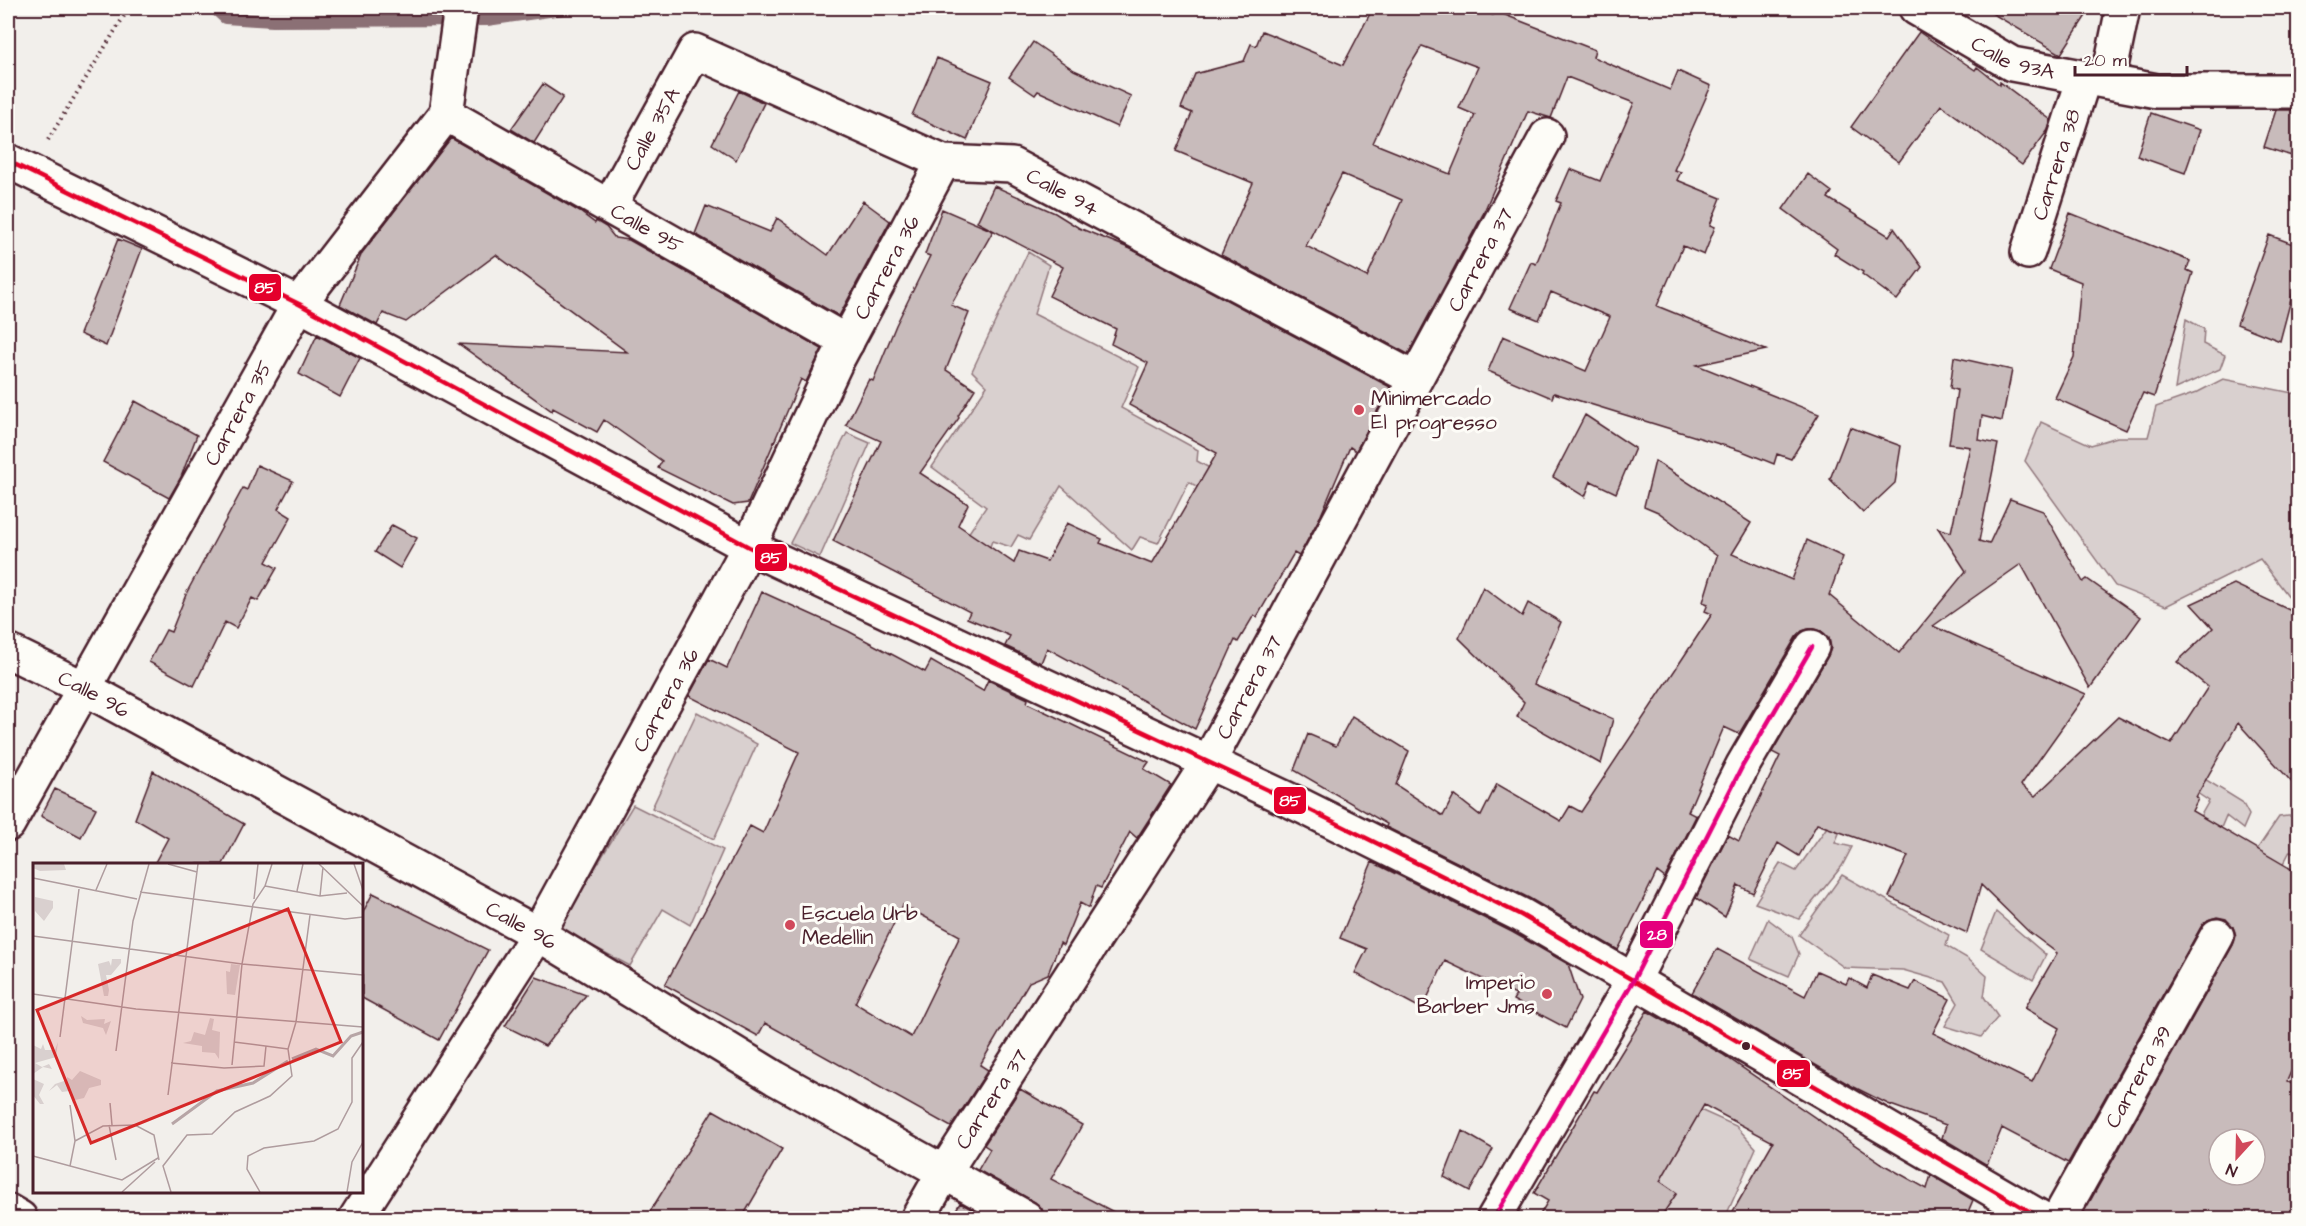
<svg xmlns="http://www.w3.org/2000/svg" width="2306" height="1226" viewBox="0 0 2306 1226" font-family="'Architects Daughter',sans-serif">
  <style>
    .green { fill: #d9d0cf; stroke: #92787d; stroke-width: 1.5 }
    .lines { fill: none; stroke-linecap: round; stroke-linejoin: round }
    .stream { stroke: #8b6f75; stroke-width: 12 }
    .building { fill: #c8bbbb; stroke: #4a1f2b; stroke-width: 1.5; fill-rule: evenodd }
    .minor-casing { stroke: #4a1f2b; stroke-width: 38 }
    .tertiary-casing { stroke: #4a1f2b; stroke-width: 38 }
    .path { stroke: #4a1f2b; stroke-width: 4; stroke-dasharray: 1.5 4.5; stroke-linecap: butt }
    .minor { stroke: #fdfcf7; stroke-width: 33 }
    .tertiary { stroke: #fdfcf7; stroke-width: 33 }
    .bus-1-casing { stroke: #fdfcf7; stroke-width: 9 }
    .bus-2-casing { stroke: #fdfcf7; stroke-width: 9 }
    .bus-1 { stroke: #e4002b; stroke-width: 4.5 }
    .bus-2 { stroke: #e5007d; stroke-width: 4.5 }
    .poi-dot { fill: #d1495b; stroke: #fdfcf7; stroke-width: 2 }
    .bus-dot { fill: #4a1f2b; stroke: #fdfcf7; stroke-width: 2 }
    .labels { text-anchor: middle; stroke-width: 6; stroke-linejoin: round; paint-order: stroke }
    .street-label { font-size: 21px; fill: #4a1f2b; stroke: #fdfcf7 }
    .poi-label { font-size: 21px; fill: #4a1f2b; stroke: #fdfcf7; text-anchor: start }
    .inset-river { fill: none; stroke: #b7a5a6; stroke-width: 3 }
    .inset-road { fill: none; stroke: #af9c9e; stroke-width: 1.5 }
    .view { fill: #d62828; fill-opacity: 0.15; stroke: #d62828; stroke-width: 3 }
    .inset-edge { fill: none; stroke: #4a1f2b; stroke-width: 3 }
    .line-badge { stroke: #fdfcf7; stroke-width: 2 }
    .badge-label { font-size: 16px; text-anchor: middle; font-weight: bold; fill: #fff }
  </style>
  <rect width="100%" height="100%" fill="#f2efeb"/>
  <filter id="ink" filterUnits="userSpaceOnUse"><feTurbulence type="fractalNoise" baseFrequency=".0167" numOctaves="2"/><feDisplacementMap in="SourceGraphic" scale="12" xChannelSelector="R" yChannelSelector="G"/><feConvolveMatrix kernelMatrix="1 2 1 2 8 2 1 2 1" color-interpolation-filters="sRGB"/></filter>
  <g filter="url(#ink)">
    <path class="green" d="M1028 252 1049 265 1034 314 1139 367 1121 408 1198 450 1197 461 1261 497 1248 514 1189 482 1158 543 1140 537 1132 550 1061 486 1029 540 1018 535 1011 547 992 541 968 607 932 588 986 507 932 467 987 386 972 371Z
      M2186 319 2204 329 2203 344 2225 355 2220 369 2175 389Z
      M2223 379 2298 394V571L2293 570 2290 598 2260 559 2166 606 2115 586 2025 461 2041 422 2091 445 2117 437H2148L2156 407 2196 393Z
      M847 433 870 443 820 557 790 543Z
      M697 712 757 744 714 839 652 808Z
      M2166 755 2242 802 2249 815 2243 829 2226 816 2215 842 2182 848 2209 801 2161 769Z
      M1844 803 1845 819 1835 843 1852 847 1842 866 1799 919 1755 903 1780 863 1796 871Z
      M633 805 723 850 690 925 663 909 630 966 559 928Z
      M2298 815V854L2290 851 2276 878 2230 889 2279 817Z
      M1842 875 1949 935 1946 946 1967 958 1987 976 1984 997 1998 1017 1981 1037 1945 1026 1958 1003 1945 982 1903 970 1845 968 1799 935Z
      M1996 912 2046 955 2033 980 1981 949Z
      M1768 919 1792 937 1799 954 1789 976 1750 959Z
      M1698 1109 1736 1126 1756 1148 1725 1218H1654L1666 1191 1660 1182 1672 1153Z"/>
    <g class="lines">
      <path class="stream" d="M214 8 225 18 273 21 487 20 570 8
        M1133 8H1151"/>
    </g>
    <path class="building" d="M1373 8H1474L1493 15 1495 11 1595 50 1593 57 1670 90 1678 71 1711 86 1674 170 1681 172 1677 180 1721 198 1710 225 1715 227 1704 255 1683 246 1657 306 1766 350 1697 365 1819 414 1791 459 1777 454 1774 464 1742 451 1554 393 1552 398 1488 371 1503 336 1586 371 1610 317 1551 292 1539 320 1510 308 1531 262 1536 264 1561 203 1556 201 1570 169 1600 181 1634 103 1567 77 1551 118 1528 111 1483 214 1408 354 1221 255 1253 183 1176 151 1192 113 1181 108 1195 74 1244 61 1251 44 1256 46 1262 31 1343 65ZM1422 46 1478 67 1459 108 1475 115 1450 174 1373 143 1403 77ZM1342 174 1402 200 1367 277 1306 246Z
      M1983 8H2091L2061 54Z
      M1919 32 1975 70 1977 67 2000 85V82L2051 120 2048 130 2022 165 1941 105 1899 162 1851 127Z
      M1033 42 1074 70 1131 96 1117 127 1038 91 1035 95 1009 77Z
      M937 58 992 81 967 140 912 115Z
      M543 84 563 97 534 143 511 129Z
      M739 91 764 103 736 160 712 144Z
      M2276 110H2298V158L2264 147Z
      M2151 113 2200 130 2185 173 2137 156Z
      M451 138 580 212 595 223 596 221 606 227 615 238 629 240 822 349 806 382 801 379 748 503 733 505 658 468 662 461 604 420 597 432 553 408 552 411 459 344 627 352 496 255 406 322 383 313 377 325 340 305 362 253Z
      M1808 174 1832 192 1828 198 1889 236 1894 228 1922 267 1897 300 1862 274 1863 272 1834 254 1837 249 1783 209Z
      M994 186 1055 213 1079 228 1131 249 1390 387 1356 451 1350 447 1321 515 1299 556 1294 553 1257 617 1254 615 1238 642 1235 640 1195 729 1047 648 1041 663 1005 646 1010 636 967 618 970 612 833 541 881 441 846 425 869 379 873 381 896 325 930 256 925 254 942 209 993 231 951 305 969 313 946 370 975 389 958 416 959 418 920 473 968 504 958 525 1014 563 1019 551 1047 561 1067 523 1102 539 1100 543 1152 564 1217 453 1129 405 1148 363 1111 344 1116 329 1049 296 1063 267 977 222Z
      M863 201 890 221 839 316 695 234 706 206 770 232 777 218 828 255Z
      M2070 213 2190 261 2187 270 2193 273 2154 397 2143 393 2126 430 2055 398 2074 357 2081 282 2049 269Z
      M2269 235 2298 246V273L2280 341 2237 324Z
      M118 239 142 249 106 346 80 334Z
      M317 335 360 358 340 397 299 374Z
      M1954 357 2012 370 2002 421 1982 416 1979 440 1998 444 1979 541 1989 544 2010 499 2043 511 2083 582 2087 579 2141 617 2090 688 2021 564 1933 626 2086 694 2021 785 2035 796 2118 717 2171 744 2208 687 2177 662 2213 628 2191 604 2234 584 2298 614V789L2238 723 2196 797 2198 799 2192 811 2298 873V1055L2287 1081 2298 1088V1218H2095L2084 1212 2233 945 2236 936 2233 927 2226 919 2217 917 2208 920 2201 927 2068 1163 2002 1128 1987 1165 1942 1138 1946 1125 1888 1104 1850 1085 1692 993 1717 949 1805 996 1817 971 1846 984 1849 978 1867 988 1872 975 1910 990 1915 981 1950 999 1933 1033 2032 1082 2059 1028 2025 1008 2057 953 2029 932 1981 885 1967 933 1889 897 1908 856 1817 824 1799 856 1778 843 1753 893 1738 885 1725 917 1696 898 1728 835 1739 841 1780 756 1772 752 1828 656 1831 648 1829 638 1821 631 1812 628 1802 631 1796 637 1739 734 1724 727 1688 812 1696 816 1665 878 1657 872 1618 950 1529 898 1386 827 1387 824 1294 770 1308 734 1336 746 1352 716 1409 751 1396 785 1443 816 1454 795 1481 816 1497 784 1561 821 1570 806 1581 812 1712 614 1705 611 1708 604 1703 602 1717 556 1658 512 1644 506 1655 461 1751 523 1732 554 1792 580 1807 540 1843 557 1829 595 1899 653 1966 571 1938 528 1951 532 1970 447 1949 444 1957 390 1950 388ZM2219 1139H2255V1175H2219Z
      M135 401 197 435 181 477 169 498 103 462Z
      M1585 415 1635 448 1616 493 1591 481 1585 497 1553 477Z
      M1850 427 1901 446 1895 483 1863 513 1830 479Z
      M257 465 293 481 278 509 291 517 266 562 277 568 258 601 252 598 236 628 225 622 194 686 149 662 166 630 171 632 187 592 243 488 247 490Z
      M392 525 417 538 400 568 375 552Z
      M1483 587 1522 616 1528 603 1561 622 1534 684 1613 719 1601 764 1517 717 1524 702 1459 638Z
      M762 592 848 631 925 672 931 661 983 691 988 680 1028 699 1027 703 1149 762 1144 769 1171 785 1137 838 1130 832 1101 888 1096 886 1089 908 1080 903 1063 945 1060 943 1048 974 1029 982 980 1065 988 1070 951 1127 765 1023 758 1036 665 985 750 826 763 833 799 752 689 696 709 659 727 668ZM903 905 960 936 911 1037 855 1003Z
      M153 771 244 824 223 864H154L168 838 135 819Z
      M55 789 96 808 81 837 41 816Z
      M1372 862 1512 932 1568 964 1580 1000 1566 1028 1513 1000 1516 995 1445 961 1422 1009 1355 973 1367 949 1340 938Z
      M373 893 488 950 439 1040 362 998V914Z
      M536 977 586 995 545 1046 505 1026Z
      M1647 1011 1722 1054 1886 1166 1927 1189 1931 1175 1973 1200 1968 1212 1980 1218H1729L1773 1142 1704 1105 1660 1181 1677 1193 1660 1218H1538L1548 1201 1534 1193 1594 1091 1597 1092Z
      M1020 1089 1082 1125 1051 1179 1125 1218H1045L1042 1209 1035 1202 978 1170 990 1149 984 1145Z
      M713 1110 782 1149 742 1218H646Z
      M1462 1131 1493 1149 1470 1191 1444 1177Z
      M960 1203 988 1218H951Z"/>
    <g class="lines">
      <defs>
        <g id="minor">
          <path id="s1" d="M1916 8 2012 64 2157 91H2298"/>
          <path d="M2108 81 2123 8"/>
          <path id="s2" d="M446 114 847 342"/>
          <path d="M8 161 299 304 749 547 1304 807 1521 915 2041 1218"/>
          <path id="s3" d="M610 205 695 51 943 162 1012 165 1415 379"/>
          <path id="s4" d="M2028 252 2084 78"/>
          <path id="s5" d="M8 651 86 689 538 934 775 1078 1026 1218"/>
          <path id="s6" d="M8 824 299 304 446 114 461 8"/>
          <path id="s7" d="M356 1218 538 934 749 547 836 362 943 162"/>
          <path id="s8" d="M918 1218 943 1174 1208 763 1547 136"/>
          <path d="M1494 1218 1633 981 1743 765 1812 647"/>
          <path id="s9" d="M2059 1218 2217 936"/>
        </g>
        <path id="tertiary" d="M8 1211 20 1218"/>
      </defs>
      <use href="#minor" class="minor-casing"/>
      <use href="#tertiary" class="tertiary-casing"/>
      <path class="path" d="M48 140 129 8"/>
      <use href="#minor" class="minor"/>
      <use href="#tertiary" class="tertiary"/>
      <defs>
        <path id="bus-1" d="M8 161 299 304 749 547 1304 807 1521 915 2041 1218"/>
        <path id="bus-2" d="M1494 1218 1633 981 1743 765 1812 647"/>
      </defs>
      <use href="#bus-1" class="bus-1-casing"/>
      <use href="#bus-2" class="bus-2-casing"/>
      <use href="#bus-1" class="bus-1"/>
      <use href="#bus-2" class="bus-2"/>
    </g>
  </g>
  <g class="poi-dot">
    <circle cx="1359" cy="410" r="6"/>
    <circle cx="790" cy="925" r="6"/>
    <circle cx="1547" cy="994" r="6"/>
  </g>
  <circle class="bus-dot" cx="1746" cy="1046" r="5"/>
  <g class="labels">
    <g class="street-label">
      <text dy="7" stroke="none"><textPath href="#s1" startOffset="110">Calle 93A</textPath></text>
      <text dy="7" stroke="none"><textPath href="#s3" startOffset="87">Calle 35A</textPath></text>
      <text dy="7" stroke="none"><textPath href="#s4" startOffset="92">Carrera 38</textPath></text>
      <text dy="7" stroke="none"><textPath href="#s3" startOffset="574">Calle 94</textPath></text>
      <text dy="7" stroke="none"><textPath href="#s2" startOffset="231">Calle 95</textPath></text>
      <text dy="7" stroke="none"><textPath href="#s8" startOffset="1112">Carrera 37</textPath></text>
      <text dy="7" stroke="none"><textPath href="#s7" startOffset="1090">Carrera 36</textPath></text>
      <text dy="7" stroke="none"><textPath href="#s6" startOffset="471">Carrera 35</textPath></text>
      <text dy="7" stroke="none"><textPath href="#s8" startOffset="626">Carrera 37</textPath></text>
      <text dy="7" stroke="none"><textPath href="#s5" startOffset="96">Calle 96</textPath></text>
      <text dy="7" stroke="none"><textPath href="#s7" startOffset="604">Carrera 36</textPath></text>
      <text dy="7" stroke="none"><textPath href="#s5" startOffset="582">Calle 96</textPath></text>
      <text dy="7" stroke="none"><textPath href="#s9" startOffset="162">Carrera 39</textPath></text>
      <text dy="7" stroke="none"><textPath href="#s8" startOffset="140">Carrera 37</textPath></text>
    </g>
    <g class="poi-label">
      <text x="1371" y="405">Minimercado<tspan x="1371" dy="24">El progresso</tspan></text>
      <text x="802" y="920">Escuela Urb<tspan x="802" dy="24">Medellin</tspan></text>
      <text x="1535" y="989" text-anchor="end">Imperio<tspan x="1535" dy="24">Barber Jms</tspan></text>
    </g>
  </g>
  <g transform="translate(33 863)">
    <rect width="330" height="330" fill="#f2efeb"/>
    <path d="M0 1H31L33 7 7 8 0 5ZM2 34 20 38V45L11 58 2 48ZM79 96H88V100L78 112H73L76 127 75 133H71L65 101 76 98 78 103ZM198 101 207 102 202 132 194 131 193 108 197 109ZM48 153 54 157 72 156 71 161 78 158 73 172 70 165 50 160ZM177 155 181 156 179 167 187 169 186 196 182 190 169 189V183L150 180 158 178 161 169 172 172ZM25 179 23 194 2 200 9 204 16 201 19 206 10 204 0 211V182L8 186 10 181 12 187H22ZM47 208 68 217V222L56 225 51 235 42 237 40 241 36 228 29 229 24 222 16 228 22 221 34 217V214L39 217ZM0 216 11 221 6 232 11 241H7L0 232Z" fill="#d9d0cf"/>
    <path class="inset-river" d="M259 196 283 186 300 193 318 173 330 169M139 261 184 228 220 220 255 198"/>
    <path class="inset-road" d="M135 1 164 9M286 1 330 43M321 1 330 27M0 15 104 36M232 23 287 33 314 30M63 27 74 1M264 28 270 1M107 29 312 56 330 54M287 33 290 4M221 36 225 1M0 73 209 101 330 112M0 131 103 146 330 164M27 174 46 26M201 179 255 186M83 188 100 58 116 1M138 200 191 205 231 203 233 183M199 202 209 101 220 41 232 23 239 1M135 232 165 1M77 240 79 262M37 242 42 278 37 303M76 262 83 297M42 278 70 263 102 262 121 272 126 297M0 293 89 317 125 295M89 329 122 299M138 329 130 303 154 272 179 271 202 249 237 233 259 213 255 186 263 159 277 52M227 329 214 306 215 293 231 285 281 278 305 266 319 239V195L330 179M314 329 319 299 330 279"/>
    <path class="view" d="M255 46 308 179 58 280 4 147Z"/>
    <rect width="330" height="330" class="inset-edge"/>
  </g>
  <g class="line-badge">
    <rect x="248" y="273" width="34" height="29" rx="6" fill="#e4002b"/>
    <rect x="754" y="543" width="34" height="29" rx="6" fill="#e4002b"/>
    <rect x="1273" y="786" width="34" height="29" rx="6" fill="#e4002b"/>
    <rect x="1639" y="920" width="35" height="29" rx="6" fill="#e5007d"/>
    <rect x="1776" y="1059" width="35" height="29" rx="6" fill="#e4002b"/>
  </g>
  <g class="badge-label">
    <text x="265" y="293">85</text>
    <text x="771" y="563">85</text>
    <text x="1290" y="806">85</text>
    <text x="1657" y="940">28</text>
    <text x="1793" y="1079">85</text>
  </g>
  <rect width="2306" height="1226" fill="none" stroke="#fdfcf7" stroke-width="30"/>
  <rect x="15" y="15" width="2276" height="1196" fill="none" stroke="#4a1f2b" stroke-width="2" filter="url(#ink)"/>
  <g transform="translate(2237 1157) rotate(202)"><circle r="28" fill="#fdfcf7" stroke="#b5a4a5" stroke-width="1.5"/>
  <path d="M0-4.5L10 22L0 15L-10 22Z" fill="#d1495b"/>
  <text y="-9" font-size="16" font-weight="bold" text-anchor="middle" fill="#4a1f2b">N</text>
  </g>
  <path d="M2075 66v9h112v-9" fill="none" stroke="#4a1f2b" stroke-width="3"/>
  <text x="2084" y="66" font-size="18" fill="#4a1f2b" stroke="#fdfcf7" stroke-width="4.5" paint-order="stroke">20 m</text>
</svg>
